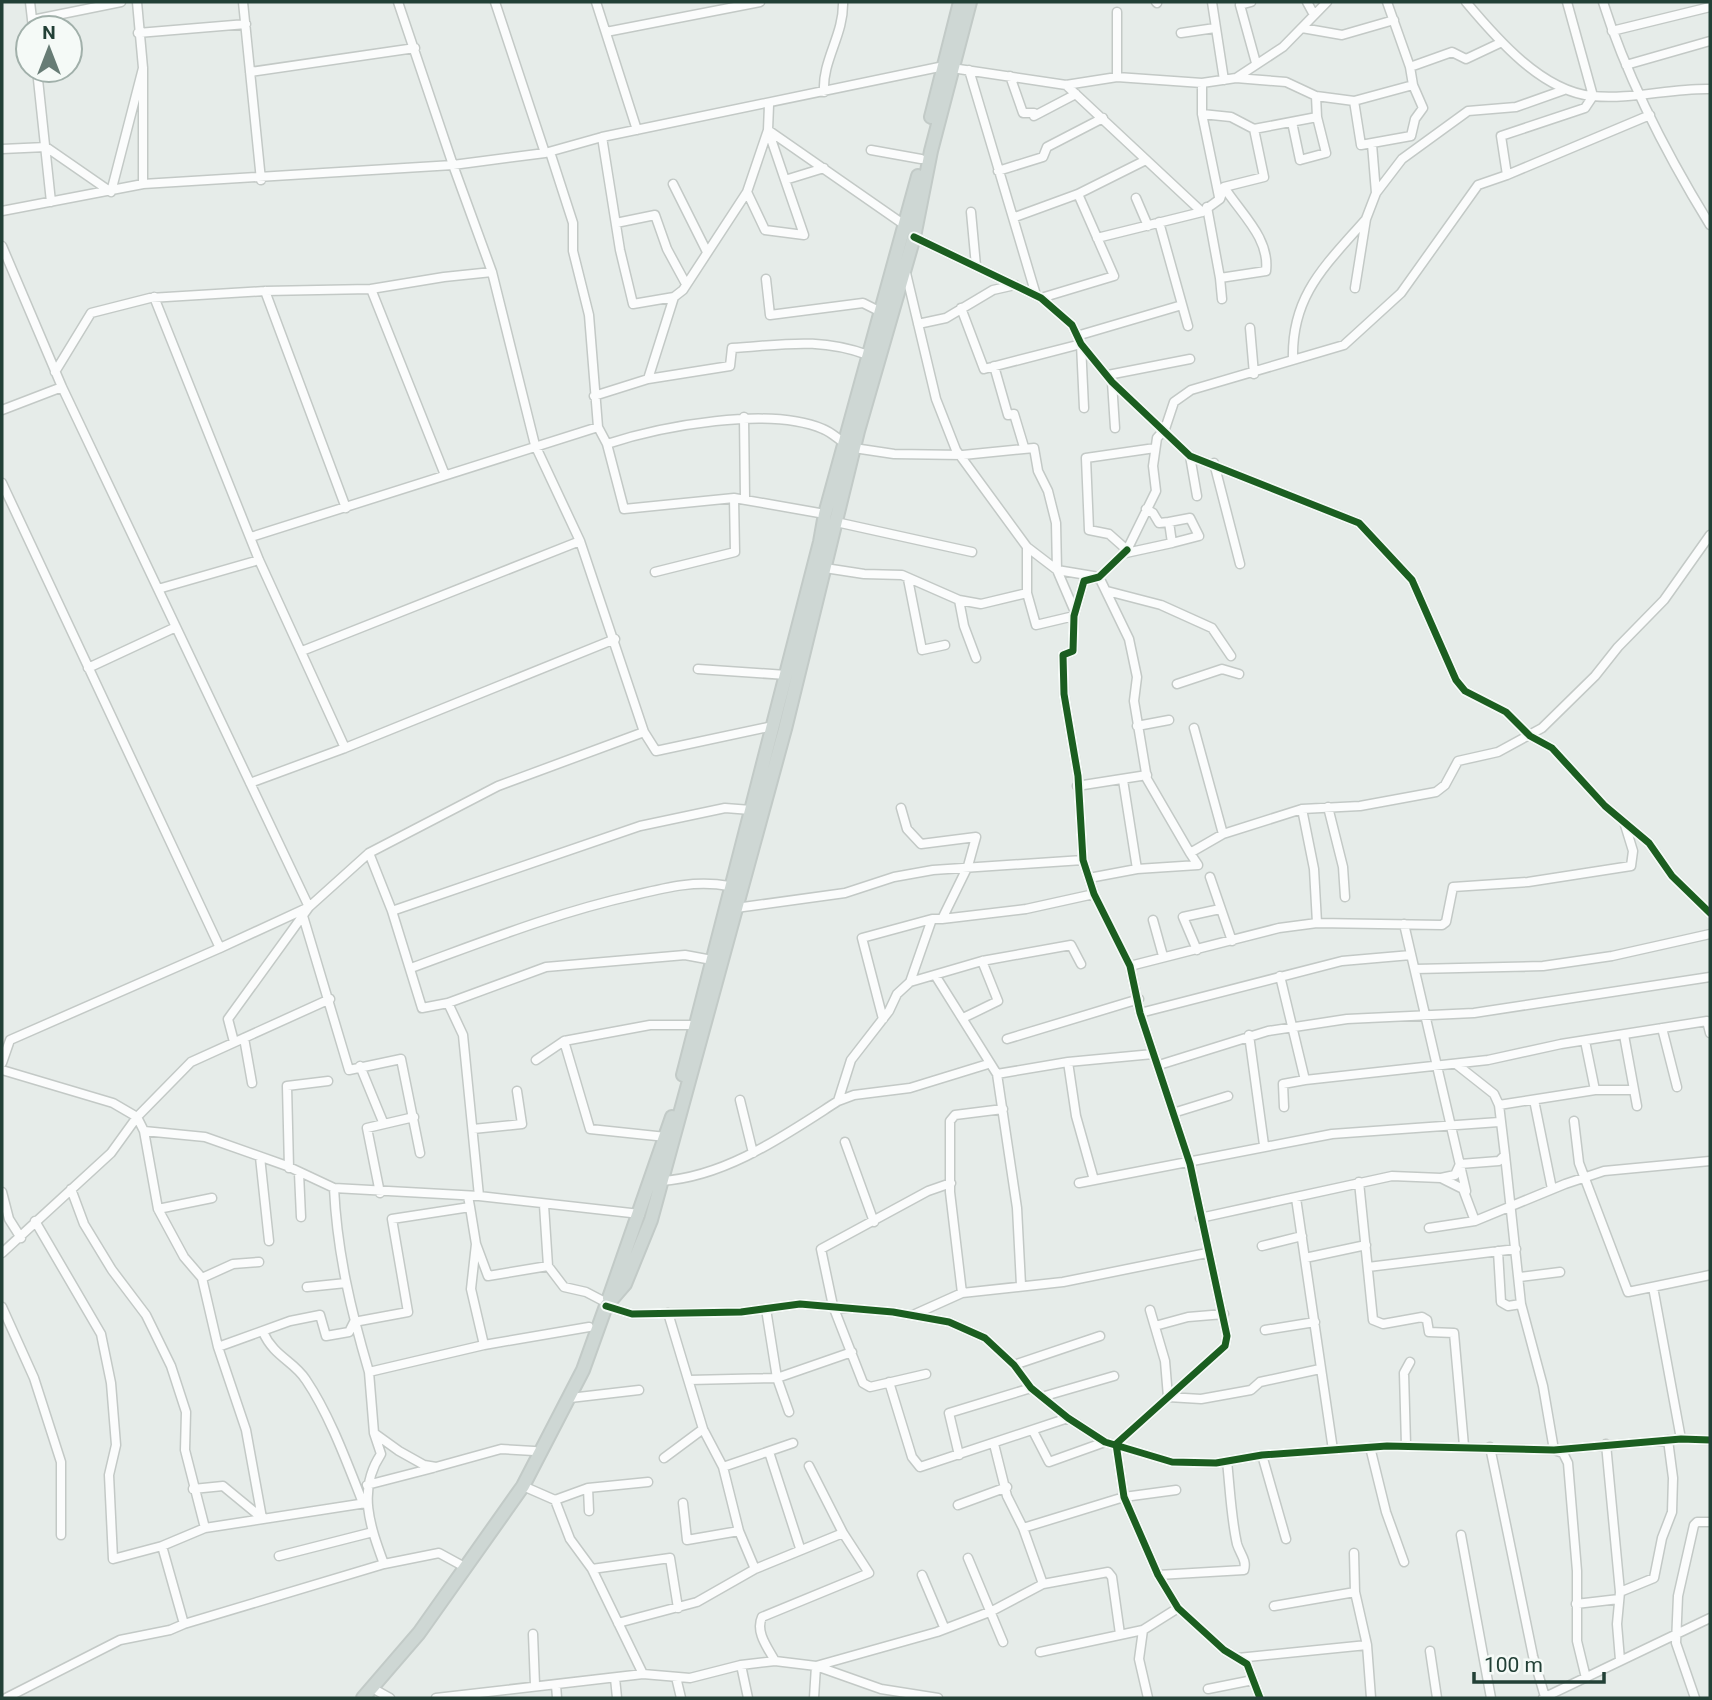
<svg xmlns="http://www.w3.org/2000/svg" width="1712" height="1700" viewBox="0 0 1712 1700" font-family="Roboto,sans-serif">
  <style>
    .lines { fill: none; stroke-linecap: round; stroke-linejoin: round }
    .minor-casing { stroke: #c3c9c6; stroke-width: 11 }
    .primary-casing { stroke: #c2cac7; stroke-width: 16 }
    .minor { stroke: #fbfcfc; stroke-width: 8 }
    .primary { stroke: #ced7d4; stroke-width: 12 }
    .cycleway-casing { stroke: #f5faf7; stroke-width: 11 }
    .cycleway { stroke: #1b5e20; stroke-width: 7 }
  </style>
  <rect width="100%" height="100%" fill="#e6ece9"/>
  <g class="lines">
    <defs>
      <path id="minor" d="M30 2 33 28
        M137 2 143 68V184
        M243 2 261 180
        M398 2 453 165 492 272 535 445 580 541 644 732
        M495 2 545 153
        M596 2 637 130
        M1156 2 1157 3
        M1212 2 1224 80
        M1251 2 1240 5 1256 63
        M1307 2 1313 13
        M1466 2C1497 39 1542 91 1592 96 1631 100 1671 88 1710 89
        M1603 2C1628 81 1667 155 1710 225
        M32 20 121 2
        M1302 28 1342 35 1394 20
        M1612 31 1710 7
        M606 32 760 2
        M138 33 246 24
        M1181 33 1215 28
        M1626 65 1710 41
        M1410 67 1452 52 1466 59 1500 43
        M952 68 1066 85 1117 77 1202 83 1236 78 1286 82 1316 96 1354 101 1413 85 1410 67 1387 2
        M37 70 51 202
        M969 70 1036 295
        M250 72 415 48
        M1010 76 1023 113H1034V116L1076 94
        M1117 77V12
        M1236 78 1283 47 1327 2
        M1202 83V114L1219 197
        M1066 85 1202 212
        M824 92C822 60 844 35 843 2
        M1354 101 1361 145 1411 136 1415 119 1423 108 1413 85
        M769 105 768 130 906 226
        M1202 114 1231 117 1254 129 1317 117 1316 96
        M1292 122 1300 160 1326 153 1317 117
        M602 137 620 250 633 304 674 297
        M1372 144 1376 193
        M2 149 46 147 111 192 143 68
        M871 150 921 159
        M550 152 573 223V251L589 315 598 427
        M998 171 1043 157 1047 147 1103 118
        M1507 175 1650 115
        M673 184 707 252
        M747 192 765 230 804 235 785 180 824 168
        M1136 198 1148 226
        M1207 207 1220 278
        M2 211 143 184 453 165 545 153 602 137 944 66
        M971 212 976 266
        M1015 217 1078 194 1146 160
        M1159 222 1188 326
        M616 223 655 215 667 249 686 284
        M914 237 1041 298 1072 325 1081 344 1112 382 1190 456 1359 523 1412 580 1456 680 1465 691 1506 712 1530 736 1552 748 1605 806 1649 843 1672 876 1710 913
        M1097 238 1202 212 1220 199 1224 187 1264 177 1254 129
        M2 246 62 387 309 907 220 948
        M906 273 936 399 956 450 1027 547 1057 570 1099 577 1129 639 1137 677 1134 701 1147 779 1190 853
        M766 279 770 315 863 303 879 311
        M1355 288 1366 219 1376 193 1402 159 1468 111 1516 107 1564 90
        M371 289 444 277 492 272
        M265 291 346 508
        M154 297 259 560 345 748
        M1041 298 1114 276 1078 194
        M1222 299 1220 278 1266 271C1270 238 1241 214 1224 187
        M961 308 984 369 1081 344 1084 408
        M918 324 946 318 993 290 1015 285
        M1250 328 1254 374
        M1080 335 1182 305
        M1293 360C1291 295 1326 265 1366 219
        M994 366 1008 415 1014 414 1024 447
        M55 372 91 313 150 298 265 291 371 289 445 475
        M1108 375 1190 359
        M648 379 674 297 683 290 747 192 768 130 785 180
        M1112 382 1115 428
        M594 396 648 379 730 366 732 348C783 345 818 337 868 355
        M2 410 62 387
        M744 417 745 498
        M607 444 624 509 734 498 825 514
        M854 448 894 454 963 455 1034 448 1038 471 1048 491 1056 523 1057 570 1075 612
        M1155 448 1086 458 1089 530 1109 534 1127 550 1156 491 1153 466 1157 438 1165 429 1174 402 1191 390 1344 345 1401 293 1478 185 1507 175 1501 136 1585 108 1593 96 1567 2
        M1190 456 1197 496
        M1214 463 1240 564
        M2 483 220 948 10 1040 2 1063
        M1146 509 1153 513 1159 523 1169 522 1172 543 1199 536 1190 518 1169 522
        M836 522 972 552
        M251 537 598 427 607 444C662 426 769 406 823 429 831 432 838 439 846 444
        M1027 547V593L1036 625 1074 616
        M1127 550 1099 577 1084 581 1074 616 1073 651 1063 655 1064 694 1078 776 1083 860 1094 894 1130 966 1140 1013 1190 1164 1227 1336 1225 1346 1116 1444 1124 1497 1158 1575 1178 1608 1224 1650 1247 1664 1260 1698
        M1126 553 1172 543
        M825 568 864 574 902 575 959 600 981 604 1027 593
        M655 572 735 552 734 498
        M908 579 922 650 945 645
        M158 589 259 560
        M1107 591 1161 605 1212 628 1231 656
        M959 600 964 626 976 658
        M302 651 580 541
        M88 668 176 627
        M698 669 786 675
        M1177 684 1222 669 1239 674
        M1137 726 1169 720
        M1194 728 1223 834
        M1123 780 1137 869
        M250 783 345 748 615 639
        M1077 786 1147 775
        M1328 807 1343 867 1345 897
        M1302 809 1314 869 1317 923
        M369 853 392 911 422 1008 448 1003 463 1035 479 1196
        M1210 877 1232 941
        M1089 878 1137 869 1198 865 1190 853 1223 834 1302 809 1360 806 1436 792 1445 785 1458 761 1498 752 1542 728 1595 676 1618 647 1664 600 1710 535
        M736 908 845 893 894 877 933 870 1083 860
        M392 911 640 826 725 808 751 810
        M303 916 349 1070 401 1059 420 1153
        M942 919 1026 909 1094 894
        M1153 920 1163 956
        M1404 924 1466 1191
        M1197 950 1183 917 1220 909
        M1130 966 1279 928 1317 923 1442 925 1446 922 1453 887 1528 882 1631 866 1633 851 1625 825
        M411 968C485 941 558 912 635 895 668 887 696 880 729 886
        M1415 969 1543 966 1612 956 1710 934
        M935 975 997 1074 1017 1208 1021 1285
        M1280 976 1305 1080 1488 1060 1561 1044 1707 1021 1710 1033
        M910 982 982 961 1071 945 1081 964
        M448 1003 546 967 685 955 712 960
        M1140 1013 1342 961 1411 955
        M963 1018 998 1001 982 961
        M883 1019 862 938 932 919
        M1662 1028 1677 1087
        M1249 1035 1264 1145
        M1624 1035 1637 1106
        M244 1038 252 1083
        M1007 1039 1139 999
        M1585 1041 1595 1090
        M234 1042 228 1019 309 907 369 853 498 786 644 732 656 751 773 726
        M536 1060 564 1041
        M1068 1062 1076 1116 1094 1180
        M1159 1065 1268 1031 1347 1019 1474 1013 1710 977
        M360 1066 383 1122
        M2 1070 113 1103 137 1117 144 1131 205 1137 287 1166 334 1188 479 1196 640 1214
        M997 1074 1068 1062 1153 1054
        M740 1100 753 1153
        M1534 1100 1552 1189
        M838 1101 854 1095 910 1088 988 1064
        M1499 1105 1595 1090H1634
        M1284 1107 1283 1084 1305 1080
        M1173 1113 1228 1096
        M1574 1121 1579 1163 1628 1292 1710 1275
        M473 1129 522 1124 517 1091
        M144 1131 158 1209 184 1257 202 1278 218 1347 246 1430 262 1518
        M666 1137 590 1129 564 1041 650 1025H696
        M845 1142 874 1222
        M1505 1155 1521 1304 1543 1386 1554 1450 1563 1453 1568 1463 1577 1571V1641L1586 1678
        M260 1157 269 1241
        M289 1168 287 1086 328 1081
        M299 1173 301 1217
        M1441 1178 1455 1175 1460 1164 1499 1161 1505 1155 1499 1105 1494 1094 1456 1064
        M661 1181C726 1177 785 1135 838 1101L851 1060 889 1011 897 994 910 982 932 919H942L968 866 976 837 921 844 907 829 901 808
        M1359 1182 1373 1320 1383 1324 1422 1317 1427 1320 1429 1332 1454 1333 1464 1446
        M1079 1183 1332 1134 1499 1122
        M334 1188C337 1252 351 1311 369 1372L484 1345 589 1327
        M71 1189 84 1224 112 1270 146 1315 171 1366 186 1412 185 1450 205 1528
        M2 1192 9 1219 21 1238
        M380 1193 367 1128 414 1117
        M1296 1198 1333 1450
        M544 1205 548 1266
        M470 1207 476 1244 471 1289 484 1345
        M158 1209 212 1198
        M1200 1218 1392 1176 1441 1178 1463 1189 1475 1221
        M35 1221 101 1334 111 1383 116 1445 109 1475 113 1559 162 1546 184 1624 384 1564 439 1553 461 1565
        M1429 1228 1475 1221 1565 1184 1604 1171 1710 1161
        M476 1244 488 1276 548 1266 564 1287 586 1292 607 1303
        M1262 1246 1302 1236
        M1498 1251 1501 1302 1508 1306 1521 1304
        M2 1253 111 1153 137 1117 191 1062 330 999
        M1305 1258 1366 1245
        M1368 1267 1516 1249
        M1520 1277 1560 1272
        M202 1278 233 1264 259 1262
        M307 1287 346 1283
        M1653 1287 1681 1439
        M962 1293 950 1192V1121L955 1115 1003 1109
        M606 1306 632 1314 741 1312 800 1304 893 1312 949 1322 985 1338 1014 1365 1031 1388 1068 1418 1105 1442 1172 1462 1216 1463 1262 1455 1387 1446 1554 1450 1681 1439 1710 1440
        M2 1307 34 1378 61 1462V1535
        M766 1309 777 1378 789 1412
        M1150 1310 1165 1361 1168 1397 1201 1399 1251 1390 1260 1382 1320 1369
        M668 1313 703 1429 723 1467 739 1531 755 1569
        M913 1315 962 1293 1063 1282 1207 1253
        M1155 1326 1188 1317 1224 1314
        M1265 1330 1315 1322
        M263 1332C274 1357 294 1361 306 1380 329 1414 346 1460 361 1498L366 1503
        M218 1347 290 1321 320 1315 326 1336 349 1332 354 1322 408 1312 392 1219 470 1207 468 1196
        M1014 1365 1100 1336
        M369 1372 374 1433 399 1451 424 1465 436 1467 501 1449 534 1451
        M926 1374 870 1387 863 1383 833 1306 821 1249 928 1191 951 1183
        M689 1380 777 1378 852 1352
        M889 1382 912 1457 920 1467 1068 1418
        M1045 1396 1114 1376
        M570 1398 639 1390
        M1033 1431 1049 1462 1105 1442
        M374 1433 381 1454C357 1490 370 1526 384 1564
        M994 1444 1007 1496 1023 1528
        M1606 1444 1620 1592
        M1406 1445 1404 1373 1410 1362
        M1370 1447 1386 1512 1404 1562
        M1490 1447 1533 1656 1545 1697
        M769 1452 800 1548
        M959 1455 949 1413 1031 1388
        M1262 1455 1286 1539
        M664 1458 703 1429
        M809 1466 843 1533
        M723 1467 793 1443
        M367 1485 433 1468
        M523 1486 555 1500 570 1539 592 1569 643 1674
        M588 1488 589 1511
        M193 1489 223 1486 262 1518
        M555 1500 588 1488 648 1482
        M683 1503 687 1540 739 1531
        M958 1505 1007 1487
        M1461 1535 1491 1698
        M162 1546 205 1528 366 1503
        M1354 1553 1355 1592 1367 1645 1371 1698
        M279 1556 373 1532
        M968 1558 1003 1642
        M592 1569 670 1558 678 1608
        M922 1575 944 1627
        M1158 1575 1244 1570C1247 1560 1240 1554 1237 1544 1231 1517 1230 1489 1227 1461
        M1043 1584 1108 1572 1112 1577 1120 1634
        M1576 1604 1619 1599
        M1274 1606 1355 1592
        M618 1623 697 1602 755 1569 843 1533 869 1573 762 1617C755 1632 768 1648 775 1661
        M533 1634 535 1685
        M1430 1651 1437 1698
        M1040 1652 1143 1630
        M1238 1658 1367 1645
        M1620 1660 1617 1624 1620 1592 1654 1578 1662 1538 1672 1512 1673 1478 1668 1440
        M741 1665 748 1698
        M676 1677 681 1698
        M615 1678 617 1698
        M556 1685 557 1698
        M372 1688 390 1698
        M1208 1689 1253 1680
        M6 1698 120 1640 170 1630 184 1624
        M436 1698 643 1674 690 1678 741 1665 775 1661 816 1666 937 1632 992 1611 1043 1584 1023 1528 1124 1497 1176 1490
        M814 1698 816 1666 881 1689 938 1698
        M1148 1698 1139 1659 1143 1630 1178 1608
        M1543 1698 1710 1618
        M1695 1698 1676 1643 1678 1596 1694 1525 1697 1522H1710"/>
      <path id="primary" d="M931 117 960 2
        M683 1075 820 542 825 514 918 176
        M609 1298 672 1117
        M363 1698 419 1633 523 1486 583 1370 606 1306 625 1284 651 1220 785 729 858 431 914 237 931 151 970 2"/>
    </defs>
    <use href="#minor" class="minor-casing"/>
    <use href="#primary" class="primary-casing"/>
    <use href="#minor" class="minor"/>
    <use href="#primary" class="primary"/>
    <defs>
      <path id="cycleway" d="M914 237 1041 298 1072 325 1081 344 1112 382 1190 456 1359 523 1412 580 1456 680 1465 691 1506 712 1530 736 1552 748 1605 806 1649 843 1672 876 1710 913
        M1127 550 1099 577 1084 581 1074 616 1073 651 1063 655 1064 694 1078 776 1083 860 1094 894 1130 966 1140 1013 1190 1164 1227 1336 1225 1346 1116 1444 1124 1497 1158 1575 1178 1608 1224 1650 1247 1664 1260 1698
        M606 1306 632 1314 741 1312 800 1304 893 1312 949 1322 985 1338 1014 1365 1031 1388 1068 1418 1105 1442 1172 1462 1216 1463 1262 1455 1387 1446 1554 1450 1681 1439 1710 1440"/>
    </defs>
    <use href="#cycleway" class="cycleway-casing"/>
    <use href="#cycleway" class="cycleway"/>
  </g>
  <rect width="1712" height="1700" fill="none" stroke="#224036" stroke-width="7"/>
  <g transform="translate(49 49)"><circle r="33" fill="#f5faf7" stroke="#a1b0aa" stroke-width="2"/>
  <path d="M0-5L12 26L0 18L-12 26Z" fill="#677c75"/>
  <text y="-10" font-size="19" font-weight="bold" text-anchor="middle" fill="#224036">N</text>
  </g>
  <path d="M1474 1672v10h130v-10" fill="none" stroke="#224036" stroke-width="3.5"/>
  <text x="1484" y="1672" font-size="21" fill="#224036" stroke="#f5faf7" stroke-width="5" paint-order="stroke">100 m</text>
</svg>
